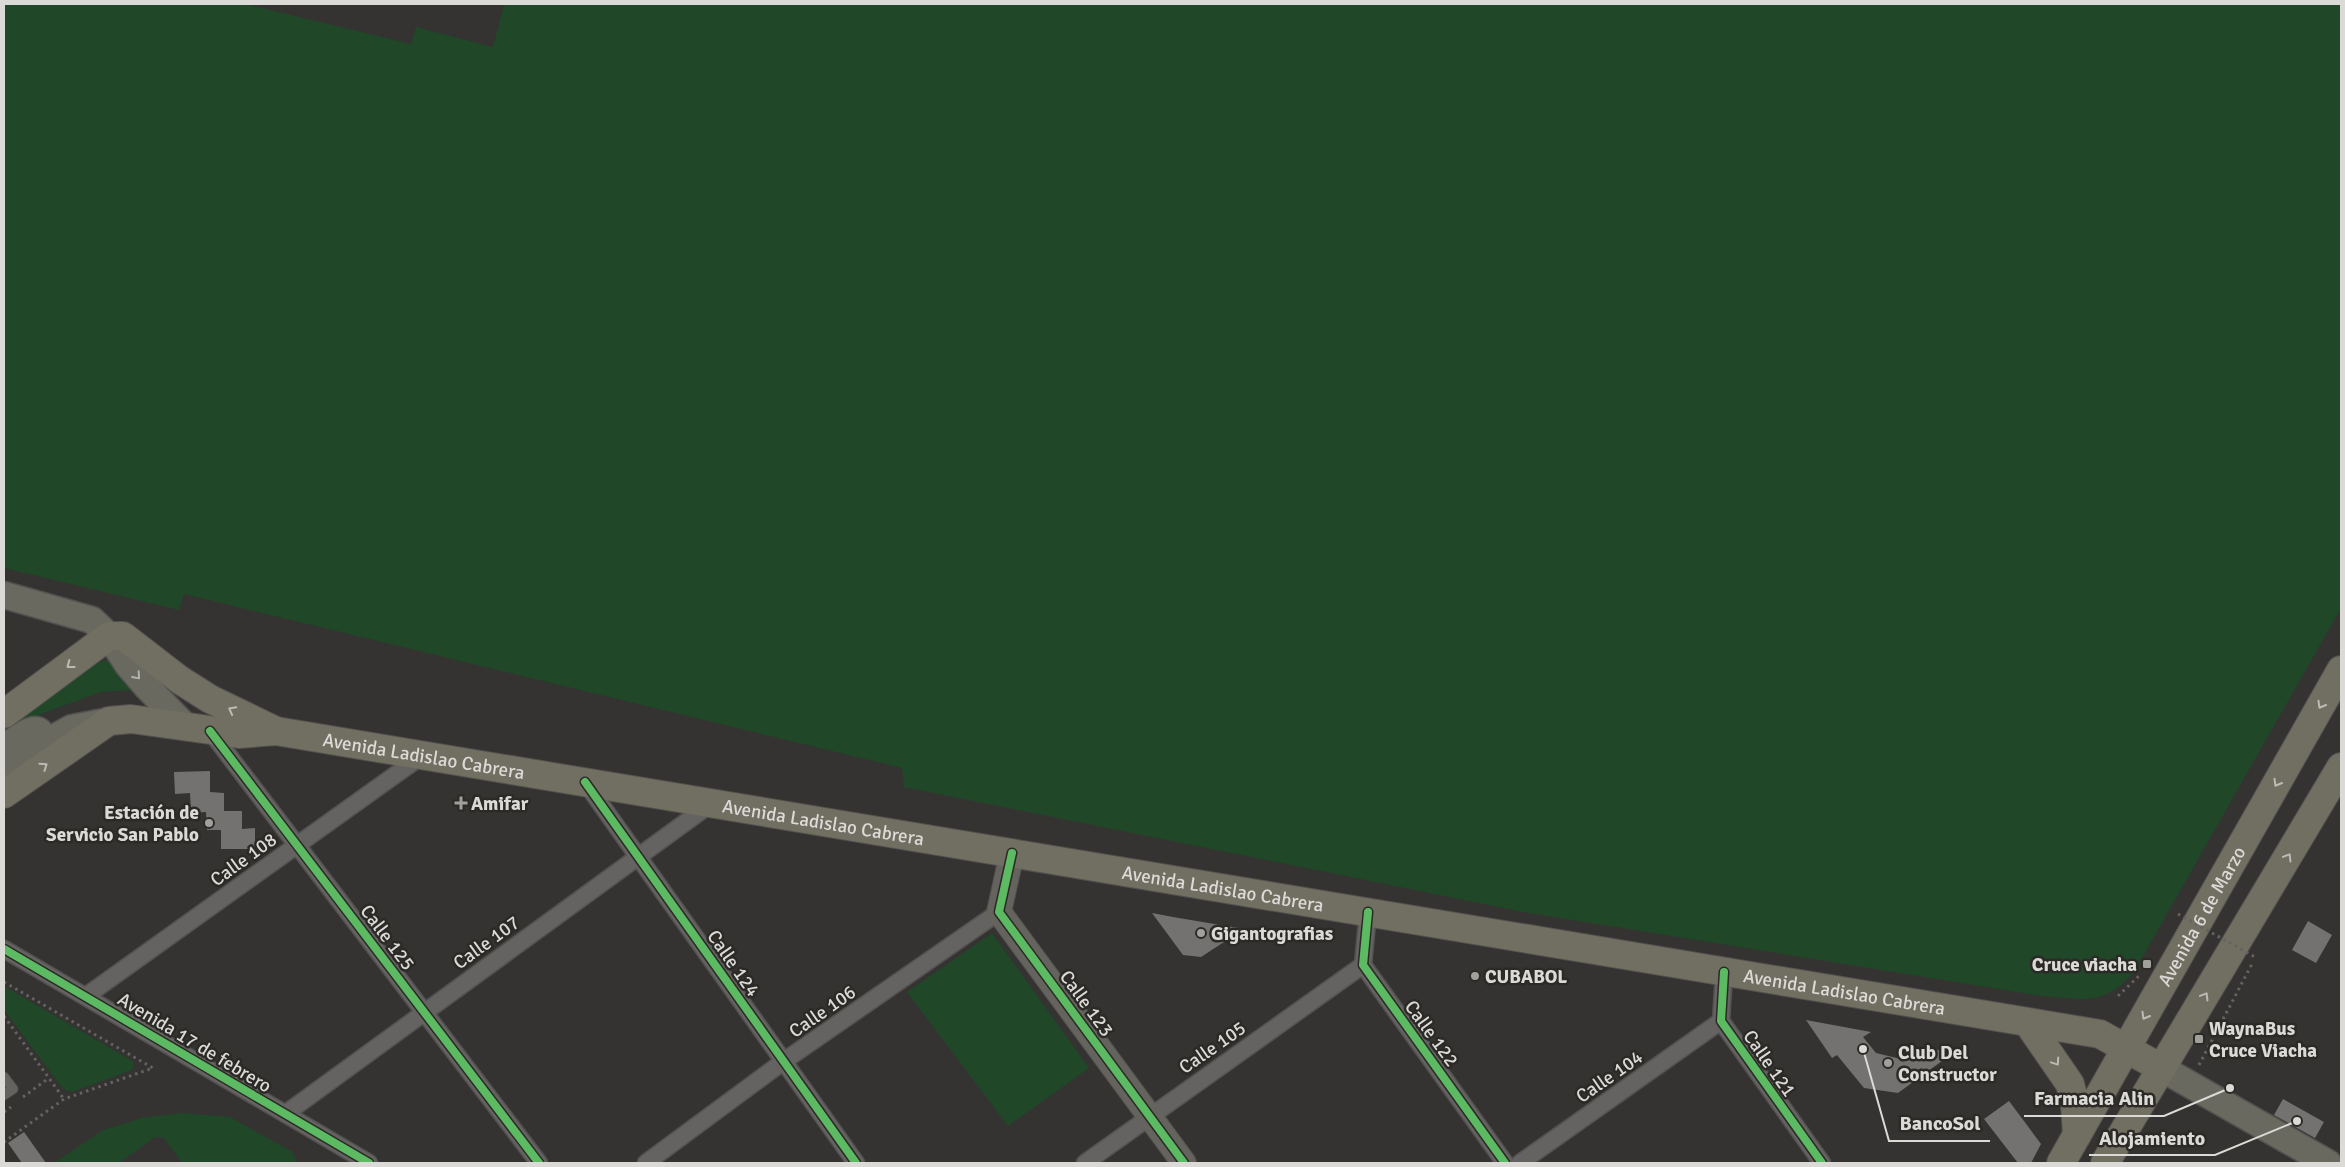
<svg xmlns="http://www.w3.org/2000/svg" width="2345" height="1167" viewBox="0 0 2345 1167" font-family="Signika,sans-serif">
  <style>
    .green { fill: #1f4728 }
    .building { fill: #747271 }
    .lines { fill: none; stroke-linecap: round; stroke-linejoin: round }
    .lane-casing { stroke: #52514f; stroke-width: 11 }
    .street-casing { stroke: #52514f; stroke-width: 19 }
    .secondary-casing { stroke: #52514f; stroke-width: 26 }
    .primary-casing { stroke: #52514f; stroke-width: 29 }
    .highway-casing { stroke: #52514f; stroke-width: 30 }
    .path { stroke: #656362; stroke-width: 3; stroke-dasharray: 2.5 4; stroke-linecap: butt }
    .lane { stroke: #646362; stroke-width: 9 }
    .street { stroke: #646362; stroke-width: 16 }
    .secondary { stroke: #64635d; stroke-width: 24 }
    .primary { stroke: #6a695f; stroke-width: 26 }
    .highway { stroke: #716f61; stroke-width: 28 }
    .path-bridge { stroke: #656362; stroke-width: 3; stroke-dasharray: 2.5 4; stroke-linecap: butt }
    .cycleway-casing { stroke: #2c2a26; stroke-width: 11 }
    .cycleway { stroke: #5cba63; stroke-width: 8 }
    .oneway { stroke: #bbbab4 }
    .oneway2 { stroke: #b3b2ad }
    .poi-dot { fill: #a1a09d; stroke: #2c2a26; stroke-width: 2 }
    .labels { text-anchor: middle; stroke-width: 5; stroke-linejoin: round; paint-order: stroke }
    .street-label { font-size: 19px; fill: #dbdad7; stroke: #2c2a26 }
    .poi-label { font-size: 19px; font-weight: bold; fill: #dbdad7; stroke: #2c2a26; text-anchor: start }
    .leader { fill: none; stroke: #dbdad7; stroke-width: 2 }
    .callout-dot { fill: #dbdad7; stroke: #2c2a26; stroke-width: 2 }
    .callout-label { font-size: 20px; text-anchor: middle; font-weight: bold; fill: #dbdad7; stroke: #2c2a26; stroke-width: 5; stroke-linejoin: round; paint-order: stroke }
  </style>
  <rect width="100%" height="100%" fill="#353331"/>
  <path class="green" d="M4 4H246L411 44 416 27 493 47 504 4H2341V608L2134 972C2103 1007 2084 999 2042 996L1529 913 904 787 902 768 184 594 179 610 4 568Z
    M107 660 127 676 135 690 101 692 41 714 4 738V730L89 666Z
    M992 933 1089 1068 1008 1126 907 992Z
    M4 986 134 1062 132 1070 72 1092 63 1089 4 1010Z
    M181 1113 230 1117 291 1151 296 1159 295 1163H182L164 1138 155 1137 119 1163H54L103 1130 142 1118Z"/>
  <path class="building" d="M210 771V792L224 793V811H242V829L255 828V849H221V830H207L206 812 191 813 190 793 175 794 174 772Z
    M1152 913 1173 917 1244 929 1201 957 1183 955Z
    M2308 921 2332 935 2316 963 2292 950Z
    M1806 1020 1871 1032 1863 1037 1876 1053 1905 1060 1923 1047 1953 1053 1898 1093 1864 1088 1837 1055 1832 1058Z
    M2283 1099 2324 1122 2315 1138 2274 1115Z
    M2009 1101 2041 1144 2031 1163H2018L1984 1119Z
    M24 1132 46 1163H22L8 1143Z"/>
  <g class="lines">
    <defs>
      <path id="lane" d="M4 1077 13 1089 4 1095"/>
      <path id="street" d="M210 731 539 1163
        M585 782 856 1163
        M1368 912 1363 965 1505 1163
        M4 949 369 1163
        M1724 972 1721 1021 1822 1163
        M86 996 423 755
        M285 1114 712 803
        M646 1163 784 1061 999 912
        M1085 1163 1363 965
        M1520 1163 1721 1021"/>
      <path id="secondary" d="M1012 853 999 912 1184 1163"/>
      <path id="primary" d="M4 595 92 620 109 636 128 665 147 687 186 727
        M4 748C14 741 44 714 43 744
        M4 772 43 744 72 728 109 721
        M2161 1068 2328 1163"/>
      <g id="highway">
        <path d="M4 714 109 636H123L180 680 210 699 274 730"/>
        <path id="s1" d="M4 794 109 721 131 719 239 734 276 731 2100 1034 2161 1068"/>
        <path d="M2028 1023 2070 1084 2075 1104 2077 1135"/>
        <path id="s2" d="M2061 1163 2341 670"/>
        <path d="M2105 1163 2341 767"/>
      </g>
    </defs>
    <use href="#lane" class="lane-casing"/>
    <use href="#street" class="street-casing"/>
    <use href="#secondary" class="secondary-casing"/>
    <use href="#primary" class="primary-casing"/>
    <use href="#highway" class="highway-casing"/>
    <path class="path" d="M4 982 153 1068 64 1099 4 1142
      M2118 996 2141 974
      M4 1016 64 1099
      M2199 1065 2253 962
      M23 1097 49 1078
      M4 1112 11 1107"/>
    <use href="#lane" class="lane"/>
    <use href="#street" class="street"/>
    <use href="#secondary" class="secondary"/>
    <use href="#primary" class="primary"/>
    <use href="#highway" class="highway"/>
    <path class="path-bridge" d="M2178 914 2255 957"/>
    <defs>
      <path id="cycleway" d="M210 731 539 1163
        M585 782 856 1163
        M1012 853 999 912 1184 1163
        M1368 912 1363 965 1505 1163
        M4 949 369 1163
        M1724 972 1721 1021 1822 1163"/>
    </defs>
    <use href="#cycleway" class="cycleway-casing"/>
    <use href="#cycleway" class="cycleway"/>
  </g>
  <defs><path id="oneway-chevron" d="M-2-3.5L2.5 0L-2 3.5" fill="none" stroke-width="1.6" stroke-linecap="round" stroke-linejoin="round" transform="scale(1.25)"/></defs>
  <g class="oneway">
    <use href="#oneway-chevron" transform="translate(70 665) rotate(143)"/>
    <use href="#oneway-chevron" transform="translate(2321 705) rotate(120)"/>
    <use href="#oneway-chevron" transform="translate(232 710) rotate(-152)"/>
    <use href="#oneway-chevron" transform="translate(44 766) rotate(-35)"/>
    <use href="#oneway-chevron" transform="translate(2277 783) rotate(120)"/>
    <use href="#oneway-chevron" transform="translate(2288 857) rotate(-59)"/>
    <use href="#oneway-chevron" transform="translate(2205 996) rotate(-59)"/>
    <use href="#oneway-chevron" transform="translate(2145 1016) rotate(120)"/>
    <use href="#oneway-chevron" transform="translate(2056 1062) rotate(56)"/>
  </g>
  <use class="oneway2" href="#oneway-chevron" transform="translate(137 676) rotate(49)"/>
  <g class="poi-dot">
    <path d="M458.5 795.5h5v5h5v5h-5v5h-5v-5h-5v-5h5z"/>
    <circle cx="209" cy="823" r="5"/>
    <circle cx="1201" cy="933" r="5"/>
    <rect x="2142" y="959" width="10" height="10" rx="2.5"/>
    <circle cx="1475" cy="976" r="5"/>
    <rect x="2194" y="1034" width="10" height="10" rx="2.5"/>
    <circle cx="1888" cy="1063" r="5"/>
  </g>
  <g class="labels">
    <g class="street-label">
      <text dy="7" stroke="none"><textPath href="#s1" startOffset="446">Avenida Ladislao Cabrera</textPath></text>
      <text dy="7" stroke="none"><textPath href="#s1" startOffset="851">Avenida Ladislao Cabrera</textPath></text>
      <text transform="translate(243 859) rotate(-36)" y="7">Calle 108</text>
      <text dy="7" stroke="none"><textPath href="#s1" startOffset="1256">Avenida Ladislao Cabrera</textPath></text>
      <text dy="7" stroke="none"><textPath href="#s2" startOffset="284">Avenida 6 de Marzo</textPath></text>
      <text transform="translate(388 937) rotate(53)" y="7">Calle 125</text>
      <text transform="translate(486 942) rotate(-36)" y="7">Calle 107</text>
      <text transform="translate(734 963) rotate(55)" y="7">Calle 124</text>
      <text dy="7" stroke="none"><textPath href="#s1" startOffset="1886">Avenida Ladislao Cabrera</textPath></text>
      <text transform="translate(1087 1003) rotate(54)" y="7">Calle 123</text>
      <text transform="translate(822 1011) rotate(-35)" y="7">Calle 106</text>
      <text transform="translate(1432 1033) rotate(54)" y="7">Calle 122</text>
      <text transform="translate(195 1042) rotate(31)" y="7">Avenida 17 de febrero</text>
      <text transform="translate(1212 1047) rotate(-35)" y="7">Calle 105</text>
      <text transform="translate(1770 1063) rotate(55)" y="7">Calle 121</text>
      <text transform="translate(1609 1076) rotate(-35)" y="7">Calle 104</text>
    </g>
    <g class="poi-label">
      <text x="471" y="810">Amifar</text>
      <text x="199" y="819" text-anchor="end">Estación de<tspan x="199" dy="22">Servicio San Pablo</tspan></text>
      <text x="1211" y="940">Gigantografias</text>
      <text x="2137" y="971" text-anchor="end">Cruce viacha</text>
      <text x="1485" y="983">CUBABOL</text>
      <text x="2209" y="1035">WaynaBus<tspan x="2209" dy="22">Cruce Viacha</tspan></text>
      <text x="1898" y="1059">Club Del<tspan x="1898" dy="22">Constructor</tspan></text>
    </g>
  </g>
  <path class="leader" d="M2230 1088L2164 1116H2024M1863 1049L1889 1141H1990M2297 1121L2215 1155H2089"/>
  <g class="callout-dot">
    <circle cx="2230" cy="1088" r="5"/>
    <circle cx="1863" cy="1049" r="5"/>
    <circle cx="2297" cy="1121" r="5"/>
  </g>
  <g class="callout-label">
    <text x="2094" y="1105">Farmacia Alin</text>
    <text x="1940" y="1130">BancoSol</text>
    <text x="2152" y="1145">Alojamiento</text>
  </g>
  <rect width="2345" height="1167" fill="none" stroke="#dbdad7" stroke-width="10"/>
</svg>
